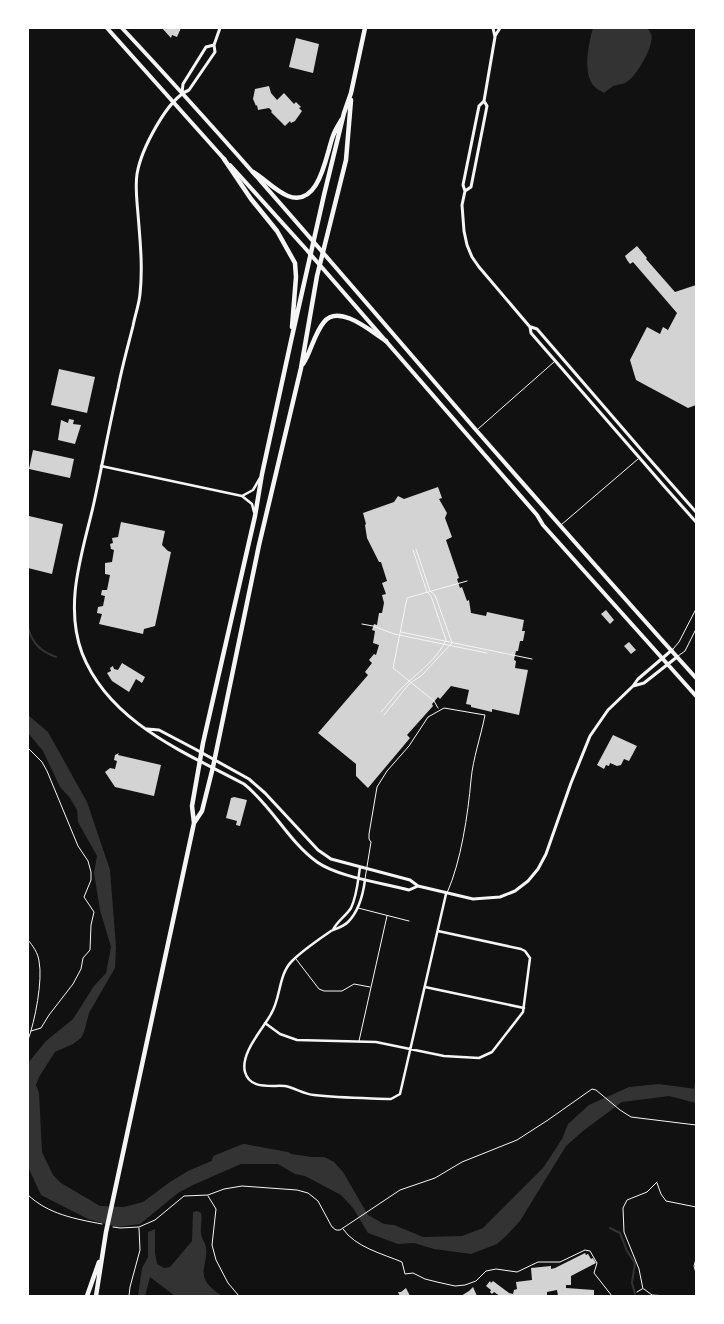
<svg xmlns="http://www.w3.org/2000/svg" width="724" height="1324" viewBox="0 0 724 1324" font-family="Figtree,sans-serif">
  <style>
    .water { fill: #333 }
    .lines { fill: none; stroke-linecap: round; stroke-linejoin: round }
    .stream { stroke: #333; stroke-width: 2 }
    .river { stroke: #333; stroke-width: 10 }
    .building { fill: #d3d3d3 }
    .path { stroke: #f5f5f5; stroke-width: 1 }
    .service { stroke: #f5f5f5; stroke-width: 1 }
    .minor { stroke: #f5f5f5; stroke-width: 2.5 }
    .tertiary { stroke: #f5f5f5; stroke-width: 3 }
    .secondary { stroke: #f5f5f5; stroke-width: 4 }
    .primary { stroke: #f5f5f5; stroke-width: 4.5 }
  </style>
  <rect width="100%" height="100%" fill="#111"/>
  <path class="water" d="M593 28H646C648 29 650 31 651 34 655 45 637 75 628 81 623 85 618 84 613 86 610 88 607 91 604 93 601 91 596 89 594 86 582 73 589 42 593 28Z
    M28 715 48 732 87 802 110 870 116 947 115 968 89 1013 84 1032 81 1038 73 1044 55 1052 39 1077 36 1085 39 1093 42 1152 53 1175 61 1183 100 1206 124 1207 143 1202 170 1182 188 1171 223 1156 260 1151 274 1154 284 1153 312 1157H324L334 1162 343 1172 368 1215 384 1224 394 1225 423 1237 462 1236 483 1228 543 1168 562 1139 568 1124 589 1105 629 1087 659 1084 696 1089V1103L669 1096 622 1102 583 1131 566 1146 520 1221 506 1236 497 1244 471 1254 434 1249 414 1243 398 1244 368 1233 353 1208 341 1195 305 1176 295 1174 278 1164H241L193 1185 178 1193 140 1224 117 1227 88 1219 41 1195 28 1167V1063L46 1041 73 1019 94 986 106 973 111 947 100 910 94 873 97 856 78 822 77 810 70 798 60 787 43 751 28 733Z
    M197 1211 201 1213C203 1221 199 1229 202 1237 203 1241 206 1244 206 1248 207 1255 205 1261 204 1268 201 1281 212 1289 222 1296H175L150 1277 145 1296H138L142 1268 148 1257V1232L155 1229V1253L157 1264 164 1268 170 1267 192 1241 193 1212Z"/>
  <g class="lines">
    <path class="stream" d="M28 628C33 644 40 651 56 657
      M695 1089 696 1084
      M610 1228 620 1233 627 1251 635 1263 632 1283 635 1294"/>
    <path class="river" d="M217 1160 244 1149 287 1157"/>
  </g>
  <path class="building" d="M162 28H181L177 37 172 35 171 38Z
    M296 38 319 44 313 73 289 67Z
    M269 86 271 93 277 100 284 93 294 104 296 102 301 107 299 108 302 111 295 121 291 123 290 121 285 126 271 112 272 111 269 108 258 110 257 105 256 106 253 99 255 89Z
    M637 246 647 258 646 259 675 292 696 285V405L688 408 636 380 630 360 647 327 660 334 663 327 668 330 677 313 633 262 630 264 627 260 625 256Z
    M59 369 95 377 87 413 51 405Z
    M69 419 74 420 73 424 81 425 75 444 58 440 61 420 68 423Z
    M33 450 74 459 70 478 29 469Z
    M438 487 442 498 439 499 447 513 445 518 452 537 446 540 459 578 457 579 460 588 462 587 467 601 469 600 471 613 486 616 487 612 524 620 522 631H525L523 641H520L518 651H516L514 660 516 661 515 668 528 670 519 715 492 709V712L471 707V705L466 704 469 690 451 686 440 699 438 697 432 704 433 706 407 735 410 738 368 788 356 776V764L318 733 368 675 365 672 372 663 369 660 374 654 376 655 379 645 373 643 375 631 372 630 374 624 377 625 379 613H382L384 603 382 595 386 594 382 583 387 581 381 562H379L367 538 365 525 366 524 363 513 394 502 398 496 404 499Z
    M29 516 63 524 52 574 28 568V522Z
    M121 522 165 531 162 545 168 551 171 552 155 626 144 629 143 634 99 624 102 614 97 613 98 607 103 606 105 596 101 595 102 590H107L110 575 105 574V563L112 562 114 550 111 549 110 544 113 543 112 538 118 537Z
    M606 610 614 620 610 624 601 614Z
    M629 642 636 650 631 654 624 646Z
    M122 663 145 677 142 683 136 679 129 692 112 681 107 673 111 671 110 668 113 666 114 669 118 670Z
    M613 735 637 746 629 761 624 759 621 765 617 766 610 763 609 766 606 765 604 769 597 765Z
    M119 753 118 755 161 765 154 796 115 787 105 772 110 768 115 769 117 761 114 760 115 755Z
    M234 797 247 800 240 826 236 825 237 821 226 818 231 798Z
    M585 1253 586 1255 588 1254 591 1259 593 1258 596 1263 571 1276V1285H566V1288L594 1290V1296H558L557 1290 547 1292V1296H500L494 1292 492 1294 490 1292 491 1290 486 1286 490 1281 491 1283 493 1281 509 1293 513 1294 514 1290 517 1289 516 1282 532 1280 531 1268 551 1266V1269L555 1268Z
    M473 1287 477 1296H461L469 1291Z
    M406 1288 410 1296H400L398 1292H401Z"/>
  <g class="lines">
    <path class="path" d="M362 624 373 626 394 634 487 653
      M401 632 532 659
      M438 708 434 701 393 668 407 598 467 581
      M381 712C390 703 397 691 407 683 421 670 438 658 446 640L431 596 427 592 413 550
      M384 715 409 684 421 676 452 643 435 595 430 591 416 549
      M28 748 42 762 47 771 78 846 88 861 91 872V880L84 897 94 912 91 925 90 950 83 958 81 969 73 984 49 1015 41 1028 31 1031
      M28 940C33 946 38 953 39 961 43 980 35 1021 28 1040
      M657 1183 661 1194 666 1201 696 1207
      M28 1195C48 1214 75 1219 102 1224
      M208 1196 216 1209 212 1245 216 1260 228 1283 239 1296
      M113 1227 120 1228 139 1227 155 1220 184 1196 208 1195 224 1189 242 1186 297 1190 308 1193 318 1201 332 1227 336 1230H340L400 1190 435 1178 462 1162 517 1140 548 1120 592 1089 596 1090 620 1110 631 1117 696 1125
      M343 1229C355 1247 383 1254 402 1262L405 1274 413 1273 425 1279 437 1282 455 1286 465 1285 476 1281 486 1271 496 1269 517 1272 538 1262H560L585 1250 590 1251 597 1263 594 1273 612 1296
      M696 1259 694 1266 696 1273
      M643 1289 639 1269 624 1232 623 1208 627 1200 647 1192 657 1182
      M644 1289 652 1295 668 1296
      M637 1292 642 1289
      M129 1296 130 1287 140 1250 139 1228"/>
    <path class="service" d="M478 429 554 362
      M561 525 638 459
      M673 649 679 642 696 609
      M678 656 685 651 696 629
      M365 879 371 842 369 839V834L377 787 387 771 409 746 428 717 444 708 485 715C481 736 473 758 471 780 468 814 461 862 447 893
      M358 908 409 921
      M296 959 319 989 324 991H342L354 984 370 987
      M359 1041 387 916"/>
    <path class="minor" d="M101 466 242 496 252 504 254 512
      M242 496 253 490 260 478
      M365 880C363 895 358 912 348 922 343 927 337 928 331 931 318 940 303 950 292 961 278 975 281 998 271 1014 263 1029 240 1053 245 1072 250 1090 271 1085 285 1086 295 1088 304 1094 314 1095 339 1098 365 1098 391 1099L400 1094 446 894
      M333 930C337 921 346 916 351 908 357 896 358 880 360 867
      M425 987 524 1008
      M265 1023 280 1034 297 1040 376 1042 444 1056 479 1058 492 1052 523 1012 530 958 525 951 521 949 438 931"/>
    <path class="tertiary" d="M220 28 214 45 215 52 189 90C167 99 141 150 137 174 135 187 137 201 138 214 140 240 143 267 140 294 139 305 135 315 133 326 128 346 122 367 118 388 109 427 102 467 93 507 82 554 64 604 82 653 109 722 182 751 244 784 272 806 288 841 317 862 338 877 383 883 409 890L418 886
      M493 28 495 37 484 101 479 106 463 185 465 191 462 205 464 231 467 245 472 257 479 267 530 327 531 333 664 486 696 522
      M495 36 500 28
      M182 93 183 84 206 47 214 45
      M465 191 471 187 487 106 484 101
      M531 327 537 329 644 453 696 512
      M633 686 644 683 677 657
      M147 729 159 730 195 749 249 779 265 793 318 850 331 859 410 880 418 886 473 899 500 897 515 891 528 881 538 869 546 854 571 783 590 736 608 710 633 686 638 679 672 650"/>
    <path class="secondary" d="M107 28 225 160
      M122 28C244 158 359 295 476 430 549 513 622 596 696 678
      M230 165 305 248 537 515 543 525 696 696"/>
    <path class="primary" d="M224 159 251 199 277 231 295 263 296 277 292 327
      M253 172C265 179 275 191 288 196 320 208 326 154 333 136 335 130 339 124 342 119
      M303 364C311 352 314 334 324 322 339 303 372 332 386 341
      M194 823 202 811 213 767 259 545 301 368 317 276 346 160 351 100
      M87 1296 99 1262
      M96 1296 106 1232 194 823 192 806 203 743 255 516 262 474 291 341 324 195 344 113 351 93 365 28"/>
  </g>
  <rect width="724" height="1324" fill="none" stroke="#ffffff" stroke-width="58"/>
</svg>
